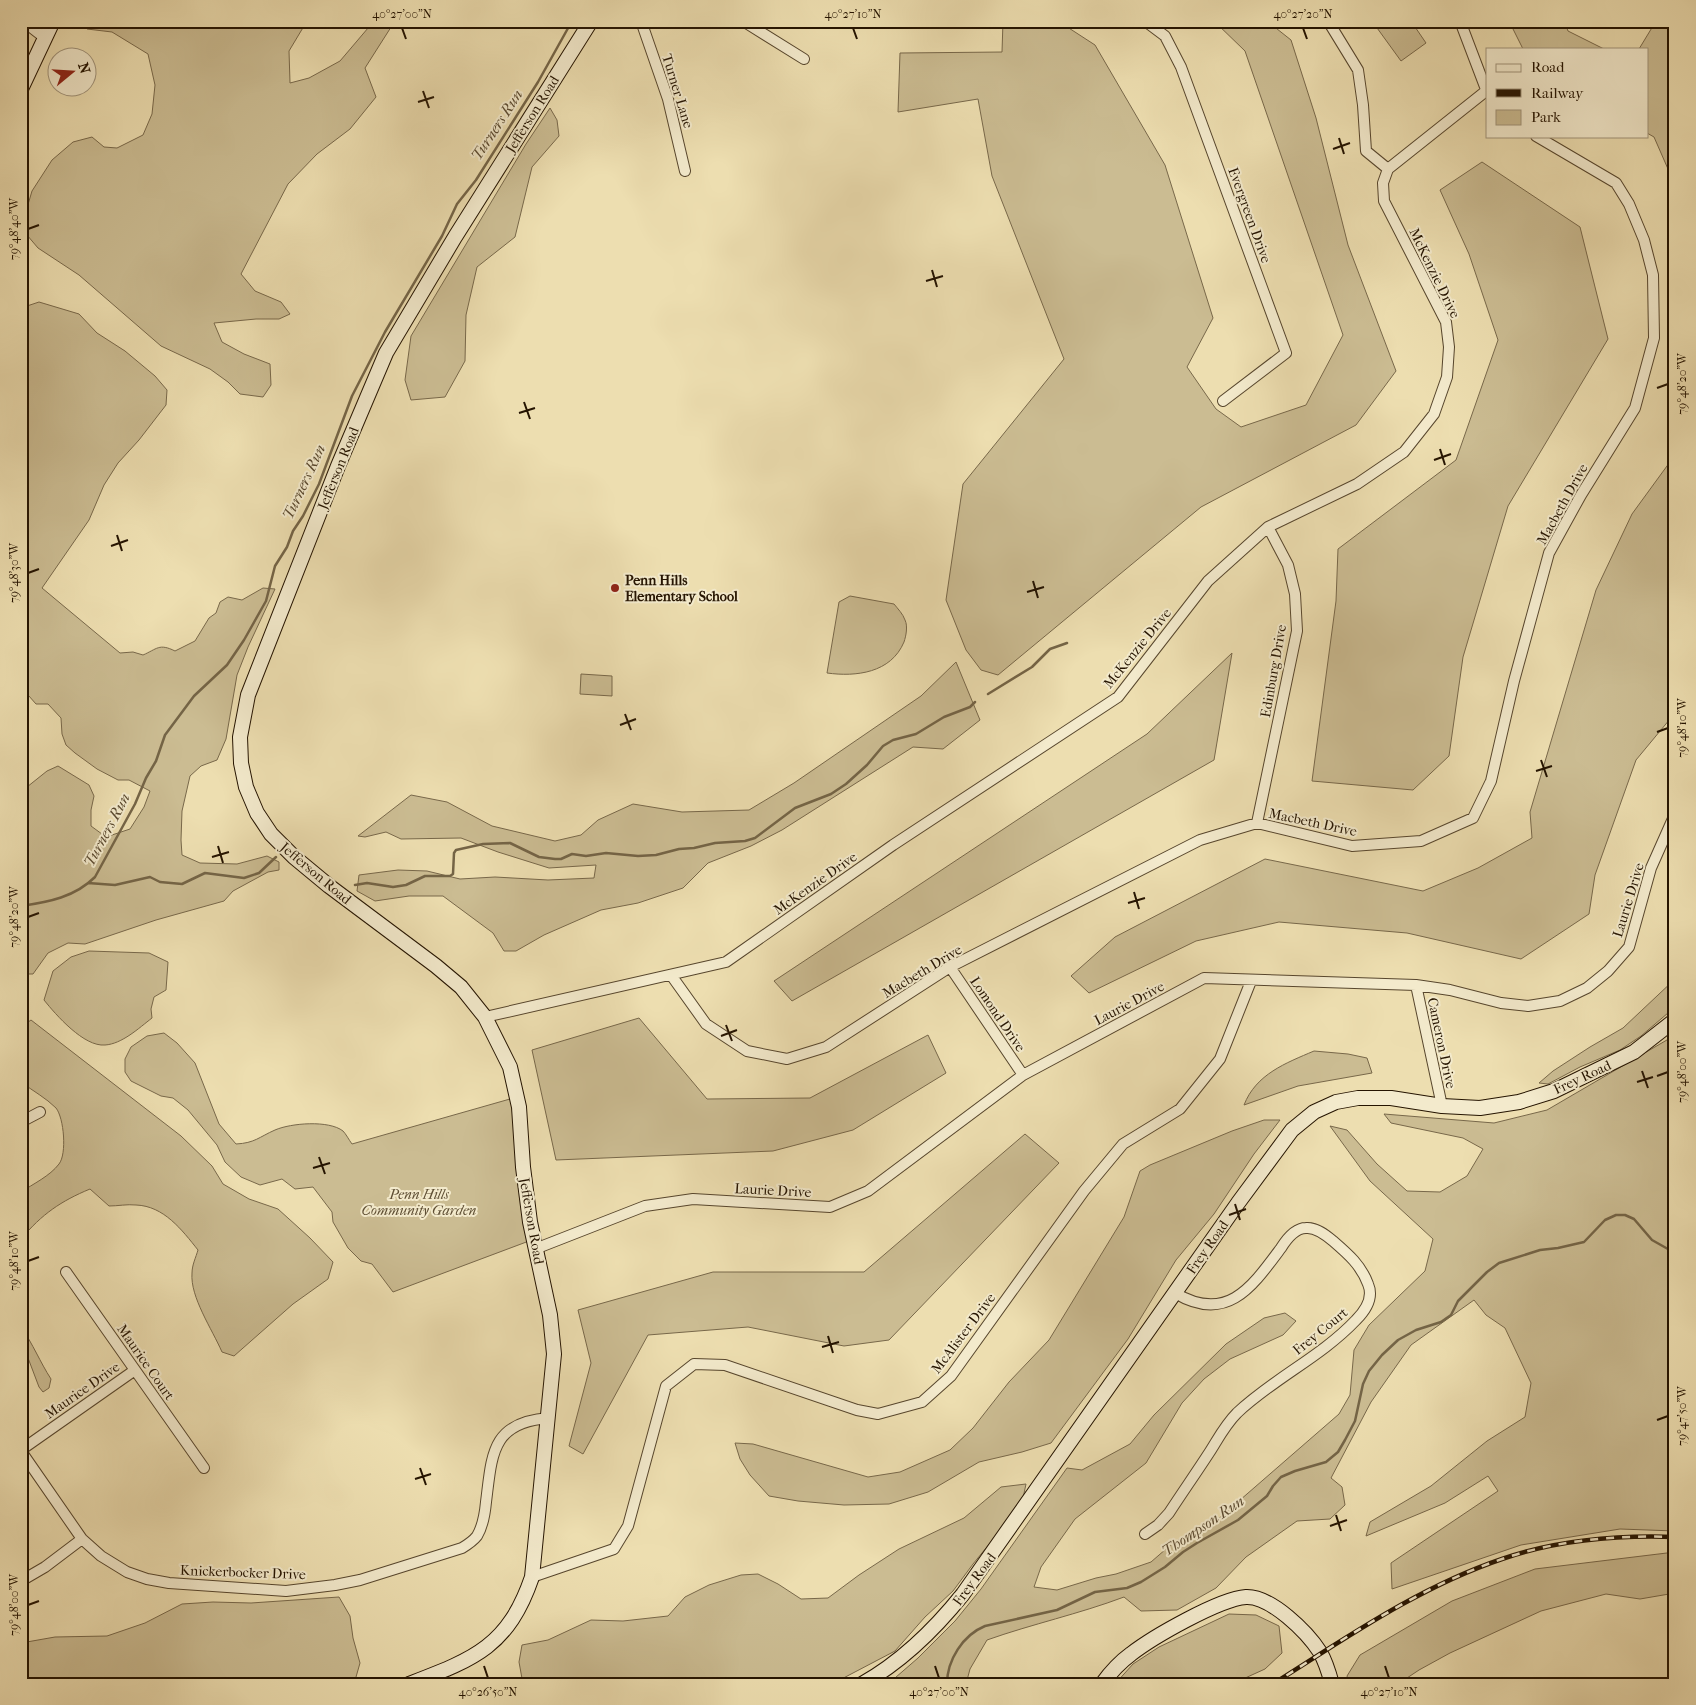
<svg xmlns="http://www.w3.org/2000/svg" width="1696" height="1705" viewBox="0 0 1696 1705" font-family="'IM FELL French Canon',serif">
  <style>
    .green { fill: #cbbc92; stroke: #78684a }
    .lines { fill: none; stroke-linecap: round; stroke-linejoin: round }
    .stream { stroke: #746446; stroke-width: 2.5 }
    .street-casing { stroke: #57462d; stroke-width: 12 }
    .secondary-casing { stroke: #251401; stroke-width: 16 }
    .street { stroke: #f3eacc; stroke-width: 10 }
    .secondary { stroke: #f3eacc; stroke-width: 14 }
    .rail-casing { stroke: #251401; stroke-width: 4.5 }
    .rail { stroke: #f3eacc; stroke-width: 2.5; stroke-dasharray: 8; stroke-linecap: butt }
    .ticks { fill: none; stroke: #251401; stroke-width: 2 }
    .poi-dot { fill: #8f2418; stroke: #f3eacc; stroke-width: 2 }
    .labels { text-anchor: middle; stroke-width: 4; stroke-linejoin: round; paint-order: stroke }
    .street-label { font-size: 14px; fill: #251401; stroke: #f3eacc }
    .poi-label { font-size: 14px; font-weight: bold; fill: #251401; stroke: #f3eacc; text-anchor: start }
    .park-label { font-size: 14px; font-style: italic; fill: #5f4f34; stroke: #f3eacc }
    .water-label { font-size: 15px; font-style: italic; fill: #5a492f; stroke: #f3eacc }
    .neatline { fill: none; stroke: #251401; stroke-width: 2 }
    .ticks-label { font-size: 12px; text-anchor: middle; fill: #251401 }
  </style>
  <rect width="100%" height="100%" fill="#eddeb0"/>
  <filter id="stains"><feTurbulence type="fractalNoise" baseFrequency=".004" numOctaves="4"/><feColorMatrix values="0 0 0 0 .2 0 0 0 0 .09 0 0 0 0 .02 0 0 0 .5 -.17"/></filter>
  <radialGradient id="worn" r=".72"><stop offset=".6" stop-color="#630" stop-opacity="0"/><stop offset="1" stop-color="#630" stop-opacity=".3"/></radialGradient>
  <path class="green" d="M82 21H307L289 51 290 83 309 78 340 61 374 21H397L393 24 365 68 376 97 350 129 317 154 288 184 241 274 255 291 281 302 290 314 279 319H256L214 323 222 342 244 354 270 364 271 385 263 397 240 394 228 382 210 369 161 346 79 275 38 248 21 228 32 191 52 160 73 142 92 137 104 147 117 148 143 135 152 114 155 85 148 54 112 32 87 29Z
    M1003 21H1058L1095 45 1165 165 1213 318 1187 367 1216 409 1241 427 1306 405 1343 335 1245 51 1214 21H1267L1291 40 1316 118 1348 245 1396 371 1356 425 1201 507 998 675 981 670 966 650 946 600 963 484 1064 359 992 176 978 99 898 112 900 53 1002 52Z
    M1372 21H1411L1426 43 1401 61Z
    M1509 21H1564L1568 31 1604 49H1523Z
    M1656 21H1675V185L1654 137 1647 133V49H1639Z
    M550 108 557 120 559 136 532 167 515 237 477 267 466 315 465 361 445 397 411 400 405 380 411 336 526 144Z
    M1482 162 1580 227 1608 339 1508 506 1463 657 1449 756 1413 790 1312 781 1336 601 1338 549 1456 460 1498 340 1469 254 1440 190Z
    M39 302 79 314 97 333 125 351 155 376 167 390 166 405 139 440 118 463 104 485 89 520 42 588 120 653 133 652 143 655C157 649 159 643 175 651L195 641 209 618 216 613 220 602 228 597 242 600 263 588 275 589 248 647 237 675 226 739 217 760 201 766 190 776 182 811 181 840 182 855 200 863 237 864 267 856 279 862V870L268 872 233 891 224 901 156 920 85 944 68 943 48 953 33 974H21V788L27 787 47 771 58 766 89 785 94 796 91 810V826L106 837 130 829 144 807 150 791 129 780H118L97 769 75 753 66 745 62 734 61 718 48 704H36L21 687V308Z
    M1675 455V713L1636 760 1595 875 1589 914 1521 959 1407 933 1279 922 1196 941 1089 993 1071 976 1115 937 1265 859 1423 891 1478 868 1532 838 1530 812 1596 590 1632 514Z
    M850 596 894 604C898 609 903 614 905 620 908 626 906 636 904 642 891 673 856 677 827 673L839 602Z
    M1232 653 1214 760 792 1001 774 981 1147 734Z
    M956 662 980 720 943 749 913 747 782 830 751 846 708 863 683 888 638 903 601 910 544 935 516 951H504L493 933 443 896H409L375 901 357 891 359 875 398 870 427 871 460 879 495 877 548 880 594 878 596 865 549 868 498 852 461 838 401 839 386 832 365 837 358 836 411 795 447 802 492 826 555 841 581 835 598 820 633 804 682 812 749 810 794 783 921 696Z
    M581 674 612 676V696L580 694Z
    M89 951 149 953 168 962 166 990 154 997 151 1009 152 1018C139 1028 122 1044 105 1045 84 1047 56 1015 44 1000L53 971 71 957Z
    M1675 979V1007L1641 1036 1620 1050 1580 1067 1548 1084 1539 1083 1553 1071 1590 1047 1623 1028Z
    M639 1018 707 1099 810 1098 928 1035 946 1073 853 1130 773 1151 556 1160 532 1050Z
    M31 1020 181 1136 212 1166 223 1184 249 1199 278 1209 310 1238 333 1262 328 1279 293 1304 234 1356 222 1352C212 1329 190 1297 192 1273 192 1265 196 1257 198 1250 182 1230 164 1206 136 1205 127 1204 118 1206 109 1206L90 1189C61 1201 42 1214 21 1239V1192C33 1184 50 1176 59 1164 67 1154 64 1118 56 1108 46 1098 33 1091 21 1082V1027Z
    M164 1033 177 1043 195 1063 219 1124 236 1144C255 1143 259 1137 275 1130 291 1123 329 1120 343 1131 346 1134 349 1140 352 1144L517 1097 529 1241 393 1292 372 1264 361 1261 348 1248 333 1222 332 1212 313 1187 295 1189 282 1179 260 1185 241 1177 225 1162 217 1145 188 1110 173 1098 161 1096 131 1081 125 1072V1059L131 1047 147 1036Z
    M1675 1034V1531L1620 1529 1521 1545 1392 1589 1391 1563 1498 1491 1488 1476 1445 1503 1366 1536 1370 1522 1431 1486 1487 1441 1525 1417 1531 1383 1505 1328 1486 1315 1474 1300 1411 1345 1371 1402 1331 1478 1342 1487 1345 1505 1330 1519 1297 1521 1246 1557 1216 1588 1177 1610 1141 1611 1124 1597C1079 1614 1032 1624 987 1640L970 1669 966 1684H888L918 1658 955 1621 981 1589 1067 1468 1082 1470 1130 1444 1154 1415 1226 1344 1264 1318 1285 1313 1296 1321 1283 1335 1230 1359 1204 1379 1182 1403 1146 1463 1075 1519 1041 1567 1034 1587 1057 1590 1096 1578 1116 1574 1151 1562 1174 1542 1209 1527 1339 1414 1350 1395 1354 1350 1369 1325 1425 1271 1433 1239 1370 1181 1330 1126 1347 1130 1377 1164 1407 1191 1440 1192 1467 1176 1483 1149 1463 1138 1391 1123 1384 1114 1494 1123 1547 1110 1672 1037Z
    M1314 1051 1348 1054 1367 1058 1372 1073 1298 1086 1244 1105C1256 1074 1286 1063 1314 1051Z
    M1264 1120H1280L1254 1154 1214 1214 1176 1260 1128 1339 1051 1443 1022 1452 979 1462 928 1492 889 1504 844 1505 798 1501 769 1496 750 1475 740 1459 735 1443 753 1444 868 1477 900 1472 950 1450 973 1428 1009 1382 1049 1340 1124 1217 1140 1171 1150 1165 1232 1131Z
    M1025 1134 1059 1163 889 1340 844 1346 748 1327 648 1335 583 1454 569 1446 591 1363 578 1310 713 1272H864Z
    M21 1327C33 1344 40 1362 51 1379L49 1388 43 1392 39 1387 25 1350 21 1346Z
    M1026 1484 1023 1498 999 1532 973 1564 953 1591 925 1617 895 1651 832 1684H523L519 1662 522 1645 548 1640 591 1620 623 1621 668 1616 685 1597 709 1585 741 1575 758 1574 778 1584 801 1599 828 1598 859 1575 899 1549 964 1518 1001 1487Z
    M1675 1552V1593L1640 1599 1606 1594 1541 1611 1450 1653 1419 1670 1398 1684H1349L1347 1676 1360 1655 1452 1601 1535 1569Z
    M339 1597 350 1616 353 1638 360 1663 354 1684H21V1643L55 1637 107 1636 145 1623 182 1604 213 1602 251 1603Z
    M1229 1614 1256 1615 1279 1626 1282 1653 1265 1669 1232 1684H1115L1133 1664 1159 1647Z"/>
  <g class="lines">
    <path class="stream" d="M988 694 1032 667 1050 649 1067 643
      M88 883 115 885 150 877 160 882 182 884 205 873 244 878 259 873 276 857
      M355 885 367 883 393 887 406 885 425 876H450L453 874 454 853 456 850 483 844 510 843 539 857 555 859H561L572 854 586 856 606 853 638 856 656 855 679 849 694 848 715 843 745 841 755 838 795 808 831 794 846 784 867 765 883 746 893 740 916 734 944 717 970 707 975 702
      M21 906C49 902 75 897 95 877L135 804 146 778 156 761 165 735 194 696 227 665 244 640 266 601 275 566 287 547 293 531 303 516 319 484 352 396 385 332 442 236 457 204 476 180 538 82 572 21
      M947 1684C947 1660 963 1635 985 1626L1057 1610 1095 1592 1127 1588 1141 1582 1165 1567 1183 1552 1197 1543 1238 1520 1267 1496 1273 1486 1281 1477 1295 1471 1326 1462 1338 1452 1345 1440 1355 1421 1363 1384 1369 1371 1382 1355 1398 1340 1416 1330 1441 1322 1451 1315 1458 1301 1487 1272 1499 1263 1540 1250 1558 1248 1584 1242 1605 1220 1616 1215H1625L1634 1219 1652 1240 1675 1253"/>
    <defs>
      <path id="street" d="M23 21 45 38
        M641 21 668 99 685 171
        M743 21 804 59
        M1145 21 1165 36 1181 67 1286 353 1223 401
        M1328 21 1358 70 1363 105 1366 151 1388 169
        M1460 21 1487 92
        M1257 823 1297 631 1295 594 1288 565 1268 527
        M950 967 1023 1075
        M671 975 706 1024 747 1051 787 1059 826 1047 950 967 1200 840 1257 823 1352 846 1421 841 1473 818 1491 781 1514 681 1549 553 1581 495 1635 408 1654 338 1653 275 1644 240 1629 204 1616 183 1536 136
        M1416 985 1442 1106
        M485 1017 726 962 893 845 1118 697 1208 581 1268 527 1357 484 1404 452 1434 414 1447 377 1449 347 1446 322 1384 201 1383 183 1388 169 1486 91
        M21 1122 40 1112
        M535 1249 645 1206 693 1199 830 1207 868 1191 1023 1075 1204 978 1416 985 1450 990 1501 1003 1528 1006 1560 1001 1587 988 1608 971 1629 947 1651 868 1675 814
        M66 1272 204 1468
        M21 1450 135 1370
        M21 1451 82 1539 101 1556 127 1572 147 1579 169 1583 286 1591 335 1585 360 1580 462 1548C467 1545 473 1541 477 1536 483 1526 485 1513 486 1502 492 1455 491 1422 549 1418
        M1145 1534 1158 1525 1169 1513C1182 1493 1196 1473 1209 1453 1218 1439 1225 1425 1237 1413 1274 1378 1321 1357 1356 1320 1366 1310 1374 1298 1368 1284 1361 1265 1348 1254 1333 1241 1326 1235 1316 1227 1306 1228 1295 1228 1286 1240 1281 1248 1252 1287 1227 1324 1175 1293
        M532 1577 614 1549 628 1526 666 1386 694 1364 725 1365 857 1410 878 1414 922 1402 951 1376 1084 1191 1123 1144 1180 1109 1220 1059 1251 981
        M21 1581 45 1567 82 1539"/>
      <path id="secondary" d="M21 89 53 21
        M409 1684C474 1659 508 1647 532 1577L554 1354 550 1315 530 1222 523 1167 519 1107 510 1067 485 1017 461 987 436 966 329 886 294 857 271 834 257 813 246 787 241 763 240 737 248 695 338 466 386 353 455 237 591 21
        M862 1684C901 1662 935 1629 963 1594L1238 1203 1292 1130 1314 1112 1336 1102 1358 1098H1391L1442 1106 1480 1108 1519 1102 1554 1091 1634 1052 1675 1020
        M1102 1684C1110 1673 1120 1662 1131 1654 1153 1637 1219 1599 1246 1597 1271 1596 1307 1632 1320 1652 1326 1662 1329 1673 1332 1684"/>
    </defs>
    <use href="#street" class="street-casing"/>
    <use href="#secondary" class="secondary-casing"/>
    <use href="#street" class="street"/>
    <use href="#secondary" class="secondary"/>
    <defs>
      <path id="rail" d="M1273 1684C1346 1638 1419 1587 1502 1559 1557 1540 1617 1535 1675 1537"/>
    </defs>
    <use href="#rail" class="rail-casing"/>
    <use href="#rail" class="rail"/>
  </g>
  <path class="ticks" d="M402 28 406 39M853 28 857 39M1303 28 1307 39M423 91 429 108M418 102 434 97M1339 138 1344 154M1333 149 1350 143M28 229 39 225M932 270 937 287M926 281 943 276M1657 388 1668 384M524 402 530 419M519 413 535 408M1440 449 1445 465M1434 460 1451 454M117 535 122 551M111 546 128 540M28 573 39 569M1033 581 1038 598M1027 592 1044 587M625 714 631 730M620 725 636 719M1657 732 1668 728M1541 760 1547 777M1536 771 1552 766M218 846 223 863M212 857 229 852M1134 892 1139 909M1128 903 1145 898M28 917 39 913M726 1025 732 1041M721 1036 737 1030M1642 1071 1648 1088M1657 1076 1668 1072M1637 1082 1653 1077M319 1157 325 1174M313 1168 330 1163M1235 1204 1240 1220M1229 1215 1246 1209M28 1261 39 1257M828 1336 833 1353M822 1347 839 1342M1657 1420 1668 1416M420 1468 426 1485M415 1479 431 1474M1336 1515 1341 1531M1330 1526 1347 1520M28 1605 39 1601M484 1666 488 1678M935 1666 939 1678M1385 1666 1389 1678"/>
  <circle class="poi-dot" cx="615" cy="588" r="5"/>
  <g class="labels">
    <g class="street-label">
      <text transform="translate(678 91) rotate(73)" y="5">Turner Lane</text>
      <text transform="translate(532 114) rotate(-58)" y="5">Jefferson Road</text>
      <text transform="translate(1250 215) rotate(70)" y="5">Evergreen Drive</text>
      <text transform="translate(1435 273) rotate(64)" y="5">McKenzie Drive</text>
      <text transform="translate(338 468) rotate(-68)" y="5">Jefferson Road</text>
      <text transform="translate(1562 504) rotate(-61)" y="5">Macbeth Drive</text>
      <text transform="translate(1137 648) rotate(-51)" y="5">McKenzie Drive</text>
      <text transform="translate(1273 671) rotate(-80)" y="5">Edinburg Drive</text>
      <text transform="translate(1313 822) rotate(12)" y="5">Macbeth Drive</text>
      <text transform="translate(316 873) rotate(40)" y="5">Jefferson Road</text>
      <text transform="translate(815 883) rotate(-35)" y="5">McKenzie Drive</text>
      <text transform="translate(1628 900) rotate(-73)" y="5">Laurie Drive</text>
      <text transform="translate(922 971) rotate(-31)" y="5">Macbeth Drive</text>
      <text transform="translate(1129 1003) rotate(-28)" y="5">Laurie Drive</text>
      <text transform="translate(998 1014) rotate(56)" y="5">Lomond Drive</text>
      <text transform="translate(1442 1043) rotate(78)" y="5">Cameron Drive</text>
      <text transform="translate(1582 1077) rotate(-25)" y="5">Frey Road</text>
      <text transform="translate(773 1190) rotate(3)" y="5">Laurie Drive</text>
      <text transform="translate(532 1221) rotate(80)" y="5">Jefferson Road</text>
      <text transform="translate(1207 1247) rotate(-55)" y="5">Frey Road</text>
      <text transform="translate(1320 1331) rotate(-39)" y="5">Frey Court</text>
      <text transform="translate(963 1333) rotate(-53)" y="5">McAlister Drive</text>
      <text transform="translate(146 1362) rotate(55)" y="5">Maurice Court</text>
      <text transform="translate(82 1390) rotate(-35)" y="5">Maurice Drive</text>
      <text transform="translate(243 1572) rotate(2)" y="5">Knickerbocker Drive</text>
      <text transform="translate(974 1579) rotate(-53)" y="5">Frey Road</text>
    </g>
    <g class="poi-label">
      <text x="625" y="585">Penn Hills<tspan x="625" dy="16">Elementary School</tspan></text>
    </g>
    <g class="park-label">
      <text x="419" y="1199">Penn Hills<tspan x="419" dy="16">Community Garden</tspan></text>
    </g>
    <g class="water-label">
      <text transform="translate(497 125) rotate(-57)" y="5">Turners Run</text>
      <text transform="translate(304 482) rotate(-65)" y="5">Turners Run</text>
      <text transform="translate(107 830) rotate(-62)" y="5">Turners Run</text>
      <text transform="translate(1203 1526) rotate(-34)" y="5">Thompson Run</text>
    </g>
  </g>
  <rect width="1696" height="1705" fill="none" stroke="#eddeb0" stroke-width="55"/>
  <rect x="1486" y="48" width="162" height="90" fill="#f3eacc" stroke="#a1947b"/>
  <rect x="1496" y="64" width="25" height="8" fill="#f3eacc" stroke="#a1947b"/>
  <text x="1531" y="72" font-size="15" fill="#251401">Road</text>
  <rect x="1496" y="89" width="25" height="8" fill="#251401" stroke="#a1947b"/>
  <text x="1531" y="98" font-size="15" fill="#251401">Railway</text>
  <rect x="1496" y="110" width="25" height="15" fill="#cbbc92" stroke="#a1947b"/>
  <text x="1531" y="122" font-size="15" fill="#251401">Park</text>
  <g transform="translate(72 72) rotate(72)"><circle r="24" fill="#f3eacc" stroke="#a1947b"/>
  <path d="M0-4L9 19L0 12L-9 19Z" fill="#8f2418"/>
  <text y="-8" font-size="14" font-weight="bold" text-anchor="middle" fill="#251401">N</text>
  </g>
  <rect x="28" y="28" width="1640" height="1650" class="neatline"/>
  <g class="ticks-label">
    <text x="402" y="18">40°27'00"N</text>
    <text x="853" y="18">40°27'10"N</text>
    <text x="1303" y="18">40°27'20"N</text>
    <text transform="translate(14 229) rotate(-90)" y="4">79°48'40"W</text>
    <text transform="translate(1682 384) rotate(-90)" y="4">79°48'20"W</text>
    <text transform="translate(14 573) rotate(-90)" y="4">79°48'30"W</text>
    <text transform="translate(1682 728) rotate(-90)" y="4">79°48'10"W</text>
    <text transform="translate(14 917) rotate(-90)" y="4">79°48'20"W</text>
    <text transform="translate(1682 1072) rotate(-90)" y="4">79°48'00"W</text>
    <text transform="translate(14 1261) rotate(-90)" y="4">79°48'10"W</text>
    <text transform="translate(1682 1416) rotate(-90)" y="4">79°47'50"W</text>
    <text transform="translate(14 1605) rotate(-90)" y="4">79°48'00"W</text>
    <text x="488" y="1696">40°26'50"N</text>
    <text x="939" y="1696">40°27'00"N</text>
    <text x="1389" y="1696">40°27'10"N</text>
  </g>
  <rect width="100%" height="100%" filter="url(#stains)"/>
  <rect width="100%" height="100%" fill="url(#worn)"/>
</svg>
